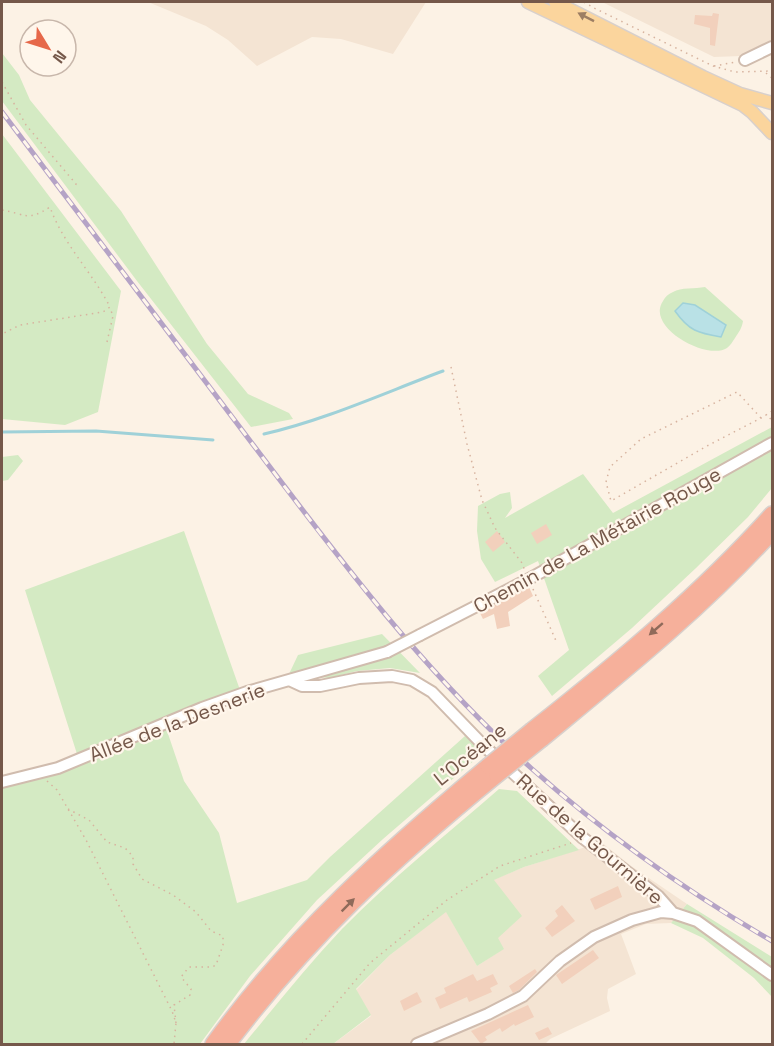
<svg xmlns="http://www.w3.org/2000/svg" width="774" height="1046" viewBox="0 0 774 1046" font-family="'Space Grotesk',sans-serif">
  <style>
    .residential { fill: #f4e4d3 }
    .green { fill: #d4eac3 }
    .water { fill: #b9e1e6; stroke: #9fd1d8; stroke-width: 1.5 }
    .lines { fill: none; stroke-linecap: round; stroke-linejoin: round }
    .stream { stroke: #9fd1d8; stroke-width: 3 }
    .building { fill: #f2d0bc }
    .minor-casing { stroke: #d0bcae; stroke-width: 14 }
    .major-casing { stroke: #d8d0cc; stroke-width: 15 }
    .highway-casing { stroke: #d8d0cc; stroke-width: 18 }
    .path { stroke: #d7b39f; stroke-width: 1.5; stroke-dasharray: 1.5 4.5; stroke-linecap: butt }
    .minor { stroke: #fff; stroke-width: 10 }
    .major { stroke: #fbd59d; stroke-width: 12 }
    .highway { stroke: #f6b09b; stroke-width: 15 }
    .rail-casing { stroke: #b5a3c6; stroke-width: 5 }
    .rail { stroke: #fff6eb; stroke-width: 3; stroke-dasharray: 9; stroke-linecap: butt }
    .minor-bridge-casing { stroke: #d0bcae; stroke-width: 14; stroke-linecap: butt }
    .highway-bridge-casing { stroke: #d8d0cc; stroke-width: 18; stroke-linecap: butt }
    .minor-bridge { stroke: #fff; stroke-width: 10 }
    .highway-bridge { stroke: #f6b09b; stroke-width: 15 }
    .oneway { fill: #9d7e63 }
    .oneway2 { fill: #8f6a5a }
    .labels { text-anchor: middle; stroke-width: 4.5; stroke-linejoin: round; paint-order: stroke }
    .street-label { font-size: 20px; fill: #75584a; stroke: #fff6eb }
  </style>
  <rect width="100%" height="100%" fill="#fcf2e5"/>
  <path class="residential" d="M148 2H426L393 54 341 39 312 37 257 66 228 40 206 26Z
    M602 2H772V42L741 56 714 57Z
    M601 842 631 866 687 904 671 923 646 924 621 934 636 974 608 989 607 998 610 1011 550 1039 545 1044H333L371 1016 356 990 390 955 446 911 477 966 503 949 497 939 493 880 524 867Z"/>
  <path class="green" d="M2 53 19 75 30 100 121 211 207 344 248 394 289 413 293 419 251 427 137 281 2 101Z
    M2 134 121 291 98 412 65 425 2 419Z
    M705 287 743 321C742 328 739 332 735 338 733 341 730 346 727 348 707 361 645 327 663 301 665 297 668 294 673 292 681 287 695 289 705 287Z
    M772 427V488L748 517 696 568 632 628 552 696 538 676 569 650 538 561 495 582 481 559 477 531 478 506 500 494 510 492 512 508 505 518 583 474 613 513Z
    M18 455 23 461 8 480 2 481V457Z
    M184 531 240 690 163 719 184 781 219 833 237 903 307 880 330 857 465 736 484 752 383 839 317 900 250 976 200 1044H2V779L35 771 77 754 25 590Z
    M382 634 420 673 390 668 357 671 329 678 289 674 298 655Z
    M499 789 517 791 579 850 524 867 494 880 522 916 498 938 504 949 477 966 446 912 390 955 356 989 371 1015 333 1044H244C276 1005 307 966 342 929 391 879 446 835 499 789Z
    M687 904 772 957V997L754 978 703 938 671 923Z"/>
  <path class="water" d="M683 303 695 305 726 325 721 337C698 333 689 331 675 311Z"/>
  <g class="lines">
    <path class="stream" d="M2 432 96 431 213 440
      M264 434C325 420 384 393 443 371"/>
  </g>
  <path class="building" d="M713 13 719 14 715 46 710 45V28L694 24 695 15 712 16Z
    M546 524 552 535 537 544 531 533Z
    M497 531 505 542 493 552 485 542Z
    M529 587 533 596 508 612 510 626 497 629 494 614 483 619 480 613Z
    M618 886 622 897 595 910 590 899Z
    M562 905 575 921 552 937 545 928 558 916 555 911Z
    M593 950 599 958 562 984 556 975Z
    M535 969 537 972 519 990 513 993 509 986Z
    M473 974 477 981 493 974 498 984 490 988 492 992 469 1002 467 997 440 1009 435 998 446 993 444 988Z
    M417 992 422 1002 404 1011 400 1001Z
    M528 1005 534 1017 515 1026 514 1024 502 1032 500 1028 485 1037 487 1040 481 1044 471 1031Z
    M548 1027 552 1034 539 1040 535 1033Z"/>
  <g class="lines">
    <defs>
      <path id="minor" d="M745 60 772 47
        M420 635 529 579 772 443
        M289 680 302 686H320L359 678 392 676 412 680 432 692 484 746 583 838 658 896 673 913
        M2 782 58 768 202 708 247 692 387 652
        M417 1044 488 1014 523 996 560 961 594 937 632 920 661 912 673 913 697 921 772 975"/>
      <path id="major" d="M528 2 743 105 752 112 772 133
        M555 2 703 77 740 94 772 103"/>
      <path id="highway" d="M532 730C617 663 700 594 772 514
        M542 739C622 673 702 609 772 532
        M213 1044C291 936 386 851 488 766
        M228 1044C308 938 394 859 497 775"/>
    </defs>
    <use href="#minor" class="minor-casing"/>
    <use href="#major" class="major-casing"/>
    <use href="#highway" class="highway-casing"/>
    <path class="path" d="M584 2 594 8 713 66 735 72 772 71
      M714 66 736 62
      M766 73 772 78
      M2 82 26 125 76 184 74 189
      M2 210C26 214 27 222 50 207 63 244 92 272 110 307L103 312 20 325 2 334
      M107 342 113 316 110 308
      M451 367 467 444 482 500 495 528 522 563 525 571
      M772 411 766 415 772 420
      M761 418 737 392 641 439 610 467 606 482 611 501 707 446 761 418 766 415
      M533 589 557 643
      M47 781 57 790 86 840 172 1011 176 1023 174 1044
      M68 809 89 820 107 842 125 848 129 852 133 857V864L142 879 173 895 196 912 211 931 223 936V945L216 965 212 967H189L181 977 191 989 190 995 174 1005 176 1023
      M302 1044 370 963 447 900 500 866 571 843"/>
    <use href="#minor" class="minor"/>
    <use href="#major" class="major"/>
    <use href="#highway" class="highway"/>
    <defs>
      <path id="rail" d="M2 112C85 222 168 332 251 442 337 556 423 671 531 768 605 834 686 891 772 941"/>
    </defs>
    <use href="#rail" class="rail-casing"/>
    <use href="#rail" class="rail"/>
    <defs>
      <path id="minor-bridge" d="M387 652 420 635"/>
      <path id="highway-bridge" d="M488 766 532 730
        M497 775 542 739"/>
    </defs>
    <use href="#minor-bridge" class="minor-bridge-casing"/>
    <use href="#highway-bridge" class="highway-bridge-casing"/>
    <use href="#minor-bridge" class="minor-bridge"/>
    <use href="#highway-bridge" class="highway-bridge"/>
  </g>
  <defs><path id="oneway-solid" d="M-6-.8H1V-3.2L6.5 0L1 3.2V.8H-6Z" transform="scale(1.5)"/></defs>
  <use class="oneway" href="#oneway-solid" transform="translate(586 17) rotate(-153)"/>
  <g class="oneway2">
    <use href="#oneway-solid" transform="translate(656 629) rotate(139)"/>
    <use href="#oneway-solid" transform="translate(348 905) rotate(-45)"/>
  </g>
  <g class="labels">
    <g class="street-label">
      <text transform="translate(597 540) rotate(-29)" y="7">Chemin de La Métairie Rouge</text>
      <text transform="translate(177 722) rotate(-21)" y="7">Allée de la Desnerie</text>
      <text transform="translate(470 754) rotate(-39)" y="7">L’Océane</text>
      <text transform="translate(590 839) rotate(41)" y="7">Rue de la Gournière</text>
    </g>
  </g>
  <rect width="774" height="1046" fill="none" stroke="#75584a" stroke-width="6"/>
  <g transform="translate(48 48) rotate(128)"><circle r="28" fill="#fff6eb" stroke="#c8b7ab" stroke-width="1.5"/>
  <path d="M0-4.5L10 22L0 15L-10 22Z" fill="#e6684a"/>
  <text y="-9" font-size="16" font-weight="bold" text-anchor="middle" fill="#75584a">N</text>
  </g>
</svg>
